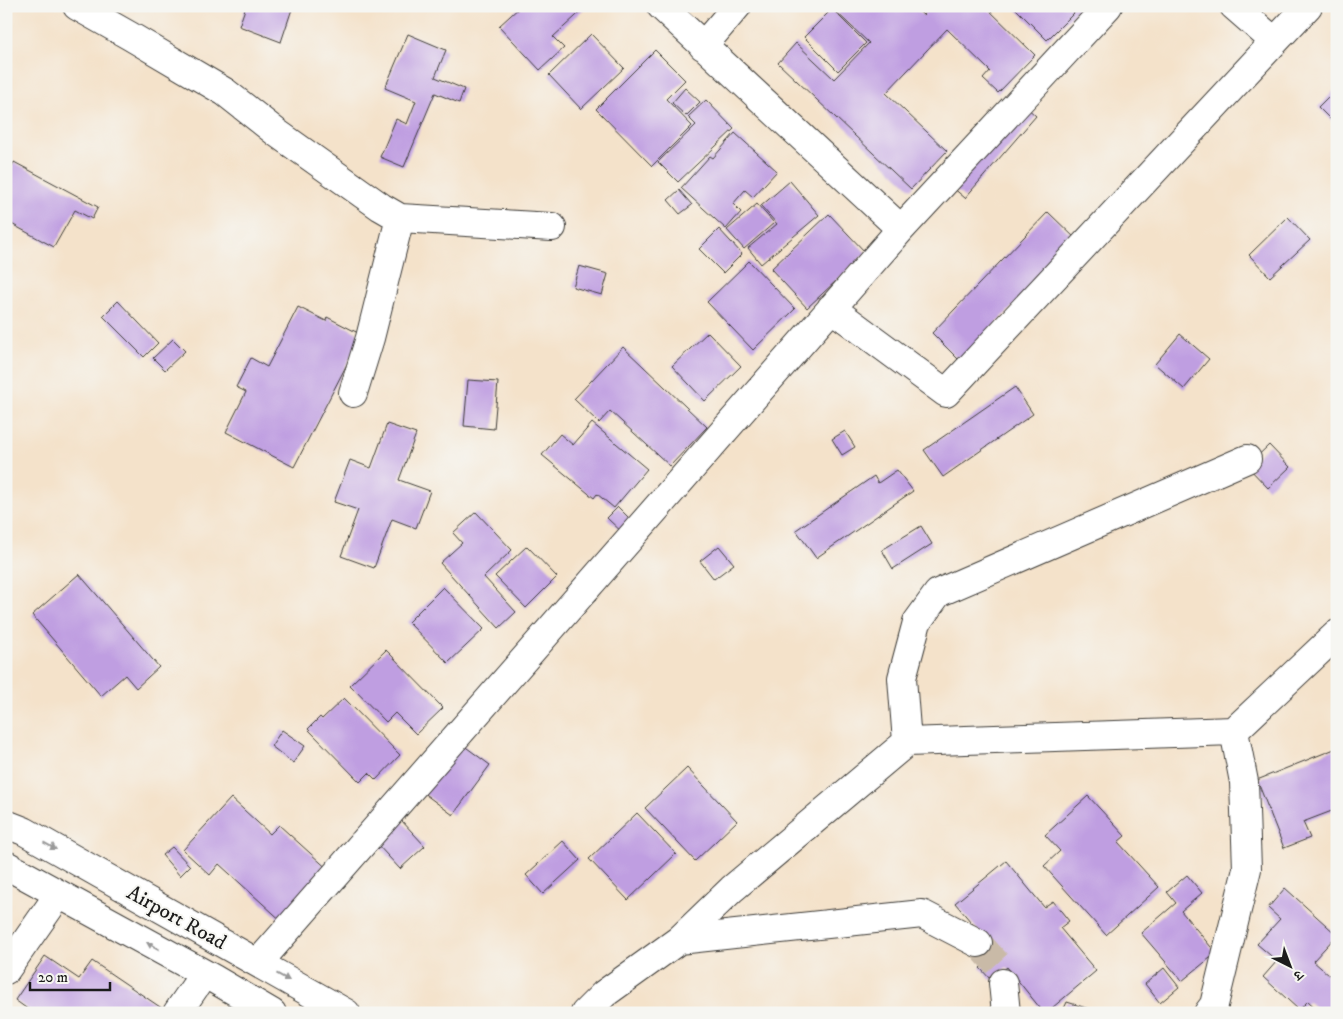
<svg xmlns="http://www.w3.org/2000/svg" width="1343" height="1019" viewBox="0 0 1343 1019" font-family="'IM FELL DW Pica','Noto Serif Devanagari',serif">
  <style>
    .building { fill: #bf9ee1 }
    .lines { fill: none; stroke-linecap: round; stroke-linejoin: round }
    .minor-tunnel { stroke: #c9baa7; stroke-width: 28; stroke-dasharray: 28 14; stroke-linecap: butt }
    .minor-casing { stroke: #3c3a36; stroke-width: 30 }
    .minor { stroke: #fff; stroke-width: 28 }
    .oneway { fill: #999 }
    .labels { text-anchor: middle; stroke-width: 4; stroke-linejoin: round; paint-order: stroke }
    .street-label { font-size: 21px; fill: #1c1c1c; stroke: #f6f6f2 }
  </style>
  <rect width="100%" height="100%" fill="#f6f6f2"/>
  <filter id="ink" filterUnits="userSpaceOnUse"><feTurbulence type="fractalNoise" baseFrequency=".02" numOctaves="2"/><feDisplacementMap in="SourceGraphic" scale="10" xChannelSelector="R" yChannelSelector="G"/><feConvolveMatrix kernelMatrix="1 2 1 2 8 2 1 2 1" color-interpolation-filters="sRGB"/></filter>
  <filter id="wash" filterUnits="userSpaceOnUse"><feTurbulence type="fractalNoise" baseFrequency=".0096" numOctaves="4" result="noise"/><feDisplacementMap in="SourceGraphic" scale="20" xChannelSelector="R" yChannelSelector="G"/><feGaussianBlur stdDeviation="1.12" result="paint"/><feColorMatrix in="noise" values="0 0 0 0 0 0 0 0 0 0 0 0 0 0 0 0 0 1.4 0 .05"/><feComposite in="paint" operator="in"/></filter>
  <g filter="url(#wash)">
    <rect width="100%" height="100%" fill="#f4e2ca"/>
    <g id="blocks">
      <path class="building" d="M246 6H284L292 9 281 42 239 26Z
        M521 6H587L553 37 564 48 540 70 499 26Z
        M830 6H913L923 15 931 6H942L946 10 950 6H985L1035 55 998 93 983 79 990 71 947 29 886 93 947 151 911 189 778 63 796 43 834 79 869 43Z
        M1013 6H1081L1047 40Z
        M832 9 866 43 838 71 804 37Z
        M408 34 446 50 435 77 464 89 459 103 435 93 404 167 380 157 396 119 407 124 416 101 385 88Z
        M591 34 624 68 581 109 549 75Z
        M655 50 685 80 666 99 692 126 652 166 596 109Z
        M685 88 700 102 686 116 672 103Z
        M1337 88V126L1318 107Z
        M706 100 734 129 678 182 658 162 696 125 688 117Z
        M1024 105 1036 116 965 198 952 187Z
        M735 133 777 171 753 197 745 190 733 204 741 212 726 229 681 188 710 156 713 158Z
        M14 162 98 207 92 219 75 210 54 247 6 221V170L9 171Z
        M790 181 819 215 761 264 748 248 777 224 761 206Z
        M679 190 692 205 680 214 668 200Z
        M757 204 774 223 744 249 727 230Z
        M1048 212 1077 240 960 361 932 333Z
        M829 214 866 253 807 308 771 269Z
        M1288 217 1310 240 1270 277 1249 255Z
        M719 229 742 254 723 273 699 249Z
        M749 261 795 309 753 350 707 302Z
        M579 266 608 274 602 295 573 287Z
        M118 301 158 343 144 357 103 316Z
        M298 307 326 321 327 317 362 335 294 467 226 432 246 392 236 387 251 358 267 367Z
        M708 332 741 366 705 401 672 366Z
        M1180 334 1209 359 1184 389 1155 364Z
        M173 339 185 351 165 370 153 358Z
        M623 347 707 427 670 466 610 411 599 423 574 399Z
        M468 380 498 382 494 429 464 426Z
        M1015 387 1033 414 943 477 924 450Z
        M592 423 647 469 614 508 597 494 594 498 542 455 560 434 573 445Z
        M387 424 416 434 399 480 430 491 416 528 392 519 374 568 341 556 358 510 334 502 350 460 371 468Z
        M845 431 855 447 842 455 832 439Z
        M1269 445 1290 467 1268 488 1247 466Z
        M897 470 913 491 816 558 796 530 874 476 878 483Z
        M618 507 638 527 627 537 607 518Z
        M476 512 512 550 484 577 516 612 499 628 440 563 462 543 453 533Z
        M921 526 932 544 893 569 882 550Z
        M527 546 557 577 526 608 495 576Z
        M719 546 734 564 714 579 700 561Z
        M79 574 159 667 136 688 125 675 101 696 32 615Z
        M443 587 484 629 448 663 408 622Z
        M386 650 443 708 416 734 395 713 386 722 350 685Z
        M344 698 400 755 376 780 369 773 360 782 308 729 320 717 322 719Z
        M282 730 305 746 293 763 271 746Z
        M459 742 490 765 453 815 422 792Z
        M1337 748V809L1303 822 1310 838 1284 848 1257 780Z
        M687 768 737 821 695 861 645 808Z
        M1088 796 1125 836 1118 842 1159 887 1106 935 1044 866 1060 851 1045 835Z
        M231 798 270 834 279 825 331 872 284 923 219 864 210 875 183 850Z
        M637 813 676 854 628 900 589 859Z
        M401 820 425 846 400 869 376 843Z
        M563 841 580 860 543 894 526 875Z
        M172 847 190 866 180 876 162 855Z
        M1006 861 1044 907 1053 901 1069 921 1060 928 1096 971 1046 1013H1044L1007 967 991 980 980 968 997 953 955 903Z
        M1187 875 1202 893 1181 911 1216 953 1182 981 1141 933 1176 903 1167 892Z
        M1285 888 1337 935 1313 961 1337 982V1006L1331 1013H1321L1308 1001 1299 1010 1263 977 1277 961 1257 944 1280 919 1268 908Z
        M45 956 79 979 92 961 166 1011 165 1013H33L15 1000Z
        M1164 968 1179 987 1160 1003 1145 984Z
        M1067 1002 1099 1012V1013H1062Z"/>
    </g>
  </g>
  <g filter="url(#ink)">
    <use href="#blocks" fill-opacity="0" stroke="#3c3a36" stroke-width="1"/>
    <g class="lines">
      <path class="minor-tunnel" d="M978 943 997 964 1003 983"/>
      <defs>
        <path id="minor" d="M77 6 130 36 225 92 277 133 381 207 400 218 552 227
          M1234 6 1274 41
          M703 46 737 6
          M901 229 1108 6
          M831 308 946 393 1308 6
          M353 393 370 338 400 218
          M907 742 1234 731
          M6 824 24 831 346 1013
          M6 865 214 979 272 1013
          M679 940 922 914 978 943
          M258 963 901 229 661 6
          M6 970 59 894
          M1003 983 1006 1013
          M177 1013 204 974
          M585 1013 604 994 679 940 732 889 907 742 902 678 917 622 938 593 1247 459
          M1208 1013 1214 1005 1247 869 1244 782 1234 731 1337 634"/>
      </defs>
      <use href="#minor" class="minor-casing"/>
      <use href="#minor" class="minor"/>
    </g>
    <defs><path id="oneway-solid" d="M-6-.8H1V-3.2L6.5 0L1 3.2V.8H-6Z" transform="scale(1.25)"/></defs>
    <g class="oneway">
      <use href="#oneway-solid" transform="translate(50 846) rotate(29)"/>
      <use href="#oneway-solid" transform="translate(153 946) rotate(-151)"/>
      <use href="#oneway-solid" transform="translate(283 977) rotate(29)"/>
    </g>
  </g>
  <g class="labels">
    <g class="street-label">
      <text transform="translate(177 917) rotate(29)" y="7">Airport Road</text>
    </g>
  </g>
  <rect width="1343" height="1019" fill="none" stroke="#f6f6f2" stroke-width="25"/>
  <g transform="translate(1290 966) rotate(138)" stroke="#f6f6f2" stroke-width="4" paint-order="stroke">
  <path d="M0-4L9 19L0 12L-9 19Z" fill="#1c1c1c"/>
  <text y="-8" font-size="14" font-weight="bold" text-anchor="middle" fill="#1c1c1c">उ</text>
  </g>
  <path d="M30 982v8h80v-8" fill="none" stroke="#1c1c1c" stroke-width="2.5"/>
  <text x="38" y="982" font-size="15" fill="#1c1c1c" stroke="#f6f6f2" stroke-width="4" paint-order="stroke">20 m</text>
</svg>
